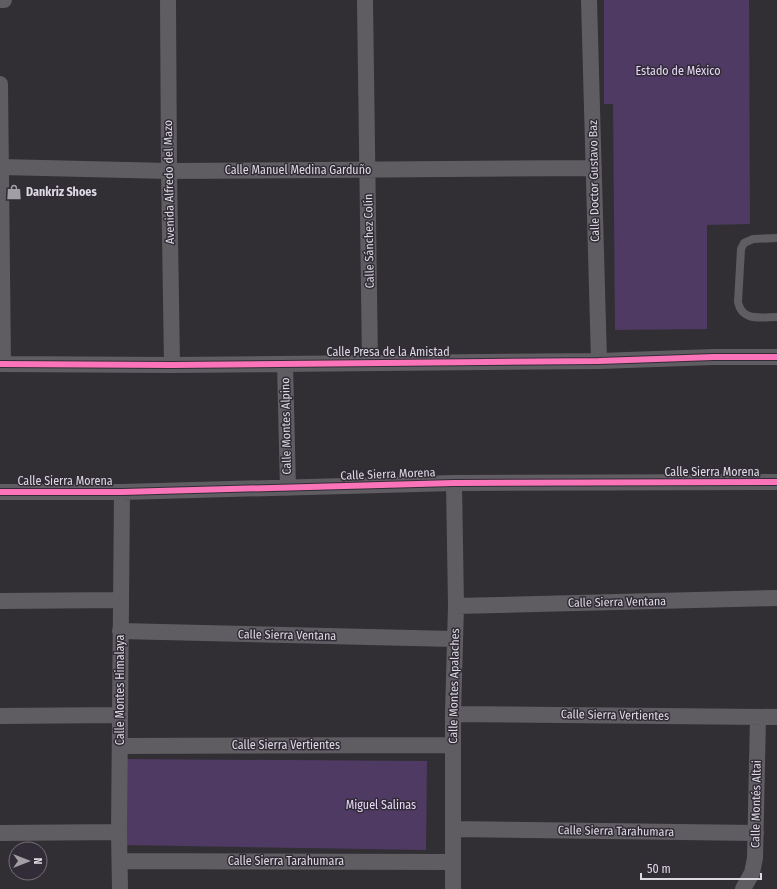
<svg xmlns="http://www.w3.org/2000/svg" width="777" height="889" viewBox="0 0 777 889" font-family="'Fira Sans Condensed',sans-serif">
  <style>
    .green { fill: #4e3a62 }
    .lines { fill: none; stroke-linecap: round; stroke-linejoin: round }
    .lane { stroke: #5f5d61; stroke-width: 8 }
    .street { stroke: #5f5d61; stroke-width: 16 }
    .cycleway-casing { stroke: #312c37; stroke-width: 8 }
    .cycleway { stroke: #fb73b8; stroke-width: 6 }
    .labels { text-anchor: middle; stroke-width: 3; stroke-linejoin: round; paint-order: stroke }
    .park-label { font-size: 12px; fill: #e7d7f8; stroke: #312c37 }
    .street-label { font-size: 12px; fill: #dedae1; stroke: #312c37 }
    .poi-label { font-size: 12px; font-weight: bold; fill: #dedae1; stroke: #312c37; text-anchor: start }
  </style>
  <rect width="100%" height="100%" fill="#312f34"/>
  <path class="green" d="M604 0H749L750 224 707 225V329L615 330 613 104H604Z
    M123 759 427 761 426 850 123 845Z"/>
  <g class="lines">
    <path class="lane" d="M777 238 753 239 744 243 741 249 738 302C742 322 761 317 777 317"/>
    <path class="street" d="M0 0H4
      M168 0 169 171 172 365
      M365 0 370 363
      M589 0 599 361
      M0 84 3 364
      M1 167 169 171 594 168
      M0 364 172 365 599 361 714 357H777
      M285 364 288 488
      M0 492H122L454 483 777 482
      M0 601 120 600
      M456 606 777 598
      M120 631 454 639
      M453 714 777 717
      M0 716 120 715
      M120 746 452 745
      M453 829 756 833
      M0 833 119 832
      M120 861 453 862
      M120 889 119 832 122 492
      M453 889V714L456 606 454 483
      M743 889 752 873 755 858 758 717"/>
    <defs>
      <path id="cycleway" d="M0 364 172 365 599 361 714 357H777
        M0 492H122L454 483 777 482"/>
    </defs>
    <use href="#cycleway" class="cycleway-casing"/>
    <use href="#cycleway" class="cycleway"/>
  </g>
  <defs>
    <symbol id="shop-bare" viewBox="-9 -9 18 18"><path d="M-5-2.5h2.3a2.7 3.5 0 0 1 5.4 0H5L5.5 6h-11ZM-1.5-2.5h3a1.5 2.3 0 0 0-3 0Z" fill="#a19ea4" stroke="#312c37" stroke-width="2.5" paint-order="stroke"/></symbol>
  </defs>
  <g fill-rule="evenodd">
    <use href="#shop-bare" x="3" y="181" width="22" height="22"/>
  </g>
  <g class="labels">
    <g class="park-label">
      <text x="678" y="75">Estado de México</text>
      <text x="381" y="809">Miguel Salinas</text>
    </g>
    <g class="street-label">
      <text x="298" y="174">Calle Manuel Medina Garduño</text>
      <text transform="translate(594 181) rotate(-91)" y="4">Calle Doctor Gustavo Baz</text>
      <text transform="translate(169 182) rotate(-91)" y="4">Avenida Alfredo del Mazo</text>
      <text transform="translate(369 241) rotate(-91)" y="4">Calle Sánchez Colín</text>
      <text x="388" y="356">Calle Presa de la Amistad</text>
      <text transform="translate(286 426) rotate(-91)" y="4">Calle Montes Alpino</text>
      <text x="712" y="476">Calle Sierra Morena</text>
      <text transform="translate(388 474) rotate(-2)" y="4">Calle Sierra Morena</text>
      <text x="65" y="485">Calle Sierra Morena</text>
      <text transform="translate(617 602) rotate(-1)" y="4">Calle Sierra Ventana</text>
      <text transform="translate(287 635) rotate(1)" y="4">Calle Sierra Ventana</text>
      <text transform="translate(454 686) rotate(-89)" y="4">Calle Montes Apalaches</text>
      <text transform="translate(120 690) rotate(-90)" y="4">Calle Montes Himalaya</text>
      <text transform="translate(615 715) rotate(1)" y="4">Calle Sierra Vertientes</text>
      <text x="286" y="749">Calle Sierra Vertientes</text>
      <text transform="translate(756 804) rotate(-89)" y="4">Calle Montés Altai</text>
      <text transform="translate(616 831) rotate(1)" y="4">Calle Sierra Tarahumara</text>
      <text x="286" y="865">Calle Sierra Tarahumara</text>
    </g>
    <g class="poi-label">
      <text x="26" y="196">Dankriz Shoes</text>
    </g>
  </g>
  <g transform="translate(28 861) rotate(90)"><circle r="19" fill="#312c37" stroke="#76727b"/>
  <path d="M0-3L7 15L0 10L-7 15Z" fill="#a19ea4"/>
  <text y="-6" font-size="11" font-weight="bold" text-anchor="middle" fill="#dedae1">N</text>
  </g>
  <path d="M641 873v6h120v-6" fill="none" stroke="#dedae1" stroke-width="2"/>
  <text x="647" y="873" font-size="12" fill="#dedae1" stroke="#312c37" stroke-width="3" paint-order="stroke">50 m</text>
</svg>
